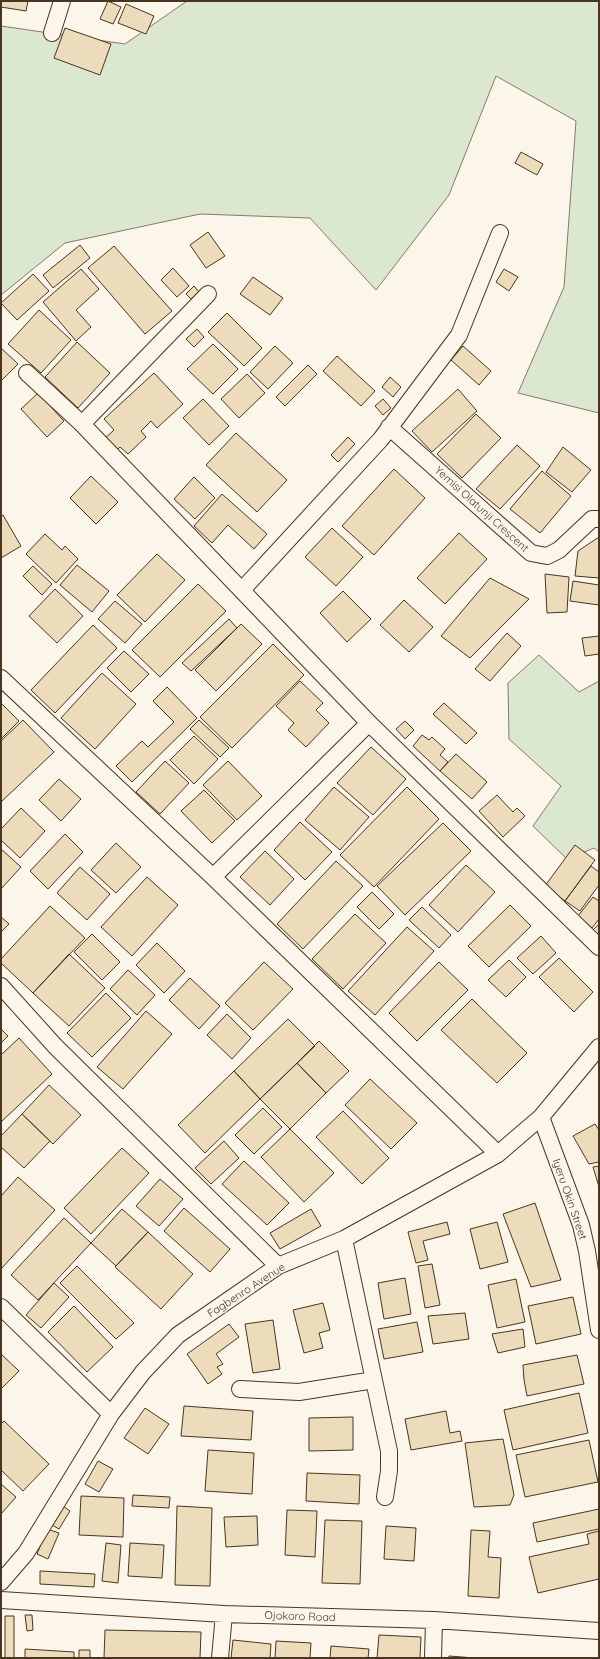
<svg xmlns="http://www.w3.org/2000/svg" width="600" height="1659" viewBox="0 0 600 1659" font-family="Quicksand,sans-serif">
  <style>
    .green { fill: #dce7d0; stroke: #887966 }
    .building { fill: #ecdcbc; stroke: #4a3520 }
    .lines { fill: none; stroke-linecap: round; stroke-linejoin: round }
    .minor-casing { stroke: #4a3520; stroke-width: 18 }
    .minor { stroke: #fbf6e9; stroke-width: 16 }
    .labels { text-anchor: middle; stroke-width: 3; stroke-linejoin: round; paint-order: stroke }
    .street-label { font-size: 11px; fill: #4a3520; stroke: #fbf6e9 }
  </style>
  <rect width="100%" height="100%" fill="#fbf6e9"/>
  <path class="green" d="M187 1H599V413L518 393 564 287 576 121 496 76 449 195 376 290 310 218 200 214 65 243 1 295V26L125 44Z
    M539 655 579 692 599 681V852L594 848 567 859 533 826 561 786 509 739 508 683Z"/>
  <path class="building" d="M1 1H28L26 11 1 7Z
    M108 1 121 7 113 24 100 19Z
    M126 4 154 16 146 34 118 23Z
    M65 28 111 44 100 75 54 58Z
    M521 152 543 164 537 175 515 163Z
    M208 232 225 256 206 268 190 245Z
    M80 245 90 258 53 288 43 275Z
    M114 246 172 311 145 334 88 268Z
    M173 268 189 286 177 297 161 280Z
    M81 269 99 289 76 310 91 327 76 341 43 302Z
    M504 269 518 277 509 291 496 282Z
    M33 274 49 291 17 320 1 303Z
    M253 277 283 298 270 315 240 294Z
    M194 286 199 292 191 299 186 294Z
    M39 310 71 340 41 373 8 344Z
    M227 313 262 348 244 366 208 332Z
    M197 329 204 337 194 347 186 339Z
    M77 342 110 373 78 408 45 377Z
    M213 344 238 369 213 394 187 369Z
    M275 346 293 363 268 389 250 372Z
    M463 346 491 371 479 385 451 360Z
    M1 348 18 364 1 381Z
    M337 356 375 391 361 406 323 371Z
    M308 365 317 374 285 406 276 397Z
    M154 373 183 404 157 428 151 421 141 431 146 437 128 454 120 447 115 452 103 440 114 430 104 419Z
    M247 374 265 393 239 418 221 399Z
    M390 377 401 387 393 397 382 387Z
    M458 389 477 411 432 452 412 431Z
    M38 393 64 421 47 437 21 409Z
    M203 399 229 426 209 445 183 418Z
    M383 399 391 408 383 415 375 406Z
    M476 414 501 438 462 478 437 454Z
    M236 433 287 480 257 512 206 465Z
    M348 437 355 444 338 462 331 455Z
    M517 445 540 466 500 509 476 489Z
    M563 447 591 470 572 492 546 472Z
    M394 469 425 498 374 555 342 526Z
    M542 471 571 496 540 533 510 509Z
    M91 476 118 502 96 524 70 498Z
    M194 477 215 498 195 519 174 499Z
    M222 494 267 534 254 549 228 525 212 543 194 526Z
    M3 515 21 546 1 558V516Z
    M332 528 363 557 336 586 305 557Z
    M459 533 487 559 445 604 417 578Z
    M45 534 62 550 65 546 78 559 56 583 26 554Z
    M599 537V578L575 576 578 551Z
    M157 554 185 580 145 622 117 595Z
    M77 565 109 591 92 612 60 585Z
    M33 566 52 584 42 595 23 576Z
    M545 574 569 577 567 612 547 613Z
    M490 578 529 599 470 658 441 636Z
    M573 581 599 585V605L570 601Z
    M198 584 226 611 160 677 132 650Z
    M55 589 83 616 57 643 29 616Z
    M343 591 371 619 347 642 320 613Z
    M404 600 433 627 409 652 380 625Z
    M115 601 142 624 125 643 98 619Z
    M229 619 237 628 191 671 182 663Z
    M241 624 262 644 216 691 195 670Z
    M93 625 117 648 55 713 31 690Z
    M507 633 521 646 490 681 475 669Z
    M599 636V654L585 656 582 638Z
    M273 644 304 675 232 748 200 717Z
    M124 651 149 674 131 692 107 668Z
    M102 673 136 704 95 749 61 718Z
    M300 681 323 703 316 710 329 723 306 747 288 730 294 723 276 706Z
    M167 687 197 718 132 782 116 766 142 741 148 747 174 722 153 701Z
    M1 703 19 721 1 739Z
    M444 703 477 733 466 744 433 714Z
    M23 720 54 752 1 802V741Z
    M199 720 229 748 220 757 190 729Z
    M405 721 414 730 405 739 396 729Z
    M422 735 429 740 432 737 445 749 440 755 448 762 440 771 413 746Z
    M194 736 218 759 194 784 170 760Z
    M371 747 406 779 373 815 337 783Z
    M456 754 487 782 472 799 440 771Z
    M165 761 189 783 160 814 136 792Z
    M228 761 262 796 237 820 203 785Z
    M59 779 81 799 61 821 39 800Z
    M334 787 369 817 340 850 305 820Z
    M407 787 439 819 374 887 340 855Z
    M204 790 235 821 212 843 181 811Z
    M497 795 513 812 517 808 525 816 503 837 479 811Z
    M21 808 45 831 20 858 1 840V829Z
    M300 822 332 852 305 880 274 850Z
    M443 823 471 851 405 915 377 886Z
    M65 834 83 852 48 889 30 871Z
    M116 843 141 867 116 893 91 870Z
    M575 845 595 860 565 901 545 886Z
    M1 849 21 867 1 889Z
    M265 851 294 879 270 905 240 877Z
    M336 861 363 886 303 949 277 924Z
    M466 865 495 892 458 932 429 905Z
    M591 866 599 872V885L580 911 565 901Z
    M80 867 110 894 87 920 57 893Z
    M147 877 178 905 132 956 101 927Z
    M372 892 394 914 379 929 357 907Z
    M593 897 599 901V919L592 928 578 916Z
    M510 905 531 926 489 967 468 946Z
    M50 906 85 938 33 993 1 963V959Z
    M422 907 451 935 439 948 409 920Z
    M355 914 386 943 343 989 312 959Z
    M1 917 9 924 1 932Z
    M599 924V936L593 930Z
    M407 927 434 951 375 1015 348 991Z
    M92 934 120 962 102 980 74 952Z
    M541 936 556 953 533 974 517 958Z
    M157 943 185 971 164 993 136 965Z
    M69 954 105 988 69 1026 33 993Z
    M559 958 593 992 574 1012 539 977Z
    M509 960 526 977 506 997 488 980Z
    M264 962 293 989 253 1030 225 1003Z
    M439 962 468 990 417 1041 389 1013Z
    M128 970 155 995 137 1015 110 989Z
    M190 978 220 1006 199 1029 169 1000Z
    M106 993 131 1018 92 1057 67 1033Z
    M472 999 527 1053 497 1083 441 1030Z
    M146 1011 172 1034 123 1089 97 1067Z
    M227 1014 251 1038 232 1059 207 1035Z
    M288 1019 315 1046 260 1099 234 1071Z
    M1 1029 8 1036 1 1043Z
    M19 1038 52 1074 1 1122V1055Z
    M319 1041 349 1071 326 1093 297 1063Z
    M297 1063 326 1093 290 1129 260 1099Z
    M234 1071 260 1099 205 1153 178 1125Z
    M370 1079 417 1123 391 1149 345 1105Z
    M49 1085 81 1115 53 1144 22 1114Z
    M263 1108 282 1127 254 1154 235 1135Z
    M343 1111 389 1158 362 1184 316 1137Z
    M22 1114 50 1141 24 1168 1 1147V1136Z
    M595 1124 599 1130V1162L589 1164 573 1136Z
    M290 1129 334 1173 304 1202 261 1157Z
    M224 1141 239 1158 211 1184 195 1168Z
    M122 1148 149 1173 91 1234 64 1208Z
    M244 1161 289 1203 267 1225 222 1184Z
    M599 1166V1187L593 1167Z
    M18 1177 55 1210 1 1269V1196Z
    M160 1179 183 1199 159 1226 136 1206Z
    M535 1203 561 1280 531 1287 503 1214Z
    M184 1208 230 1249 210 1272 164 1231Z
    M122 1209 148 1232 116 1266 91 1243Z
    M311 1209 321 1226 280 1249 270 1233Z
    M64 1218 91 1243 38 1300 11 1275Z
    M447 1222 450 1234 423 1241 428 1260 416 1263 408 1232Z
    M497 1222 508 1262 480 1269 470 1229Z
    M148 1232 193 1274 161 1309 115 1267Z
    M432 1264 440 1305 425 1308 418 1266Z
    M77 1266 134 1323 116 1339 60 1283Z
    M405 1278 411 1314 384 1319 378 1283Z
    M516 1279 525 1322 497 1328 488 1285Z
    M54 1283 69 1297 41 1328 26 1315Z
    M573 1297 581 1334 536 1344 528 1306Z
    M323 1303 330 1330 319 1333 323 1348 304 1353 293 1310Z
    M74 1306 113 1347 87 1372 48 1332Z
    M465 1313 469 1339 433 1344 428 1316Z
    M273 1320 280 1369 253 1373 245 1324Z
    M417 1322 423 1352 384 1359 378 1329Z
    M229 1324 239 1337 216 1354 223 1364 217 1367 222 1374 208 1384 187 1354Z
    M523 1329 525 1347 498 1353 492 1334Z
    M1 1354 19 1371 1 1389Z
    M577 1355 584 1384 527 1396 524 1380 523 1365Z
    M579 1393 588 1433 513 1450 504 1410Z
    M184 1406 253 1411 251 1440 181 1436Z
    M145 1408 169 1424 148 1454 124 1438Z
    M446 1411 450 1433 460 1431 462 1441 411 1450 405 1419Z
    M353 1417V1450L309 1451V1418Z
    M4 1421 49 1464 23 1491 1 1470V1424Z
    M503 1439 514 1495 510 1505 474 1507 465 1443Z
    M589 1440 598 1482 525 1497 516 1455Z
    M208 1450 254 1453 252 1494 205 1491Z
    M98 1461 113 1469 99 1492 85 1484Z
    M307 1473 360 1475 359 1504 306 1501Z
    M1 1484 16 1497 1 1514Z
    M133 1495 170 1497 169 1508 132 1506Z
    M81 1496 124 1498 123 1537 79 1535Z
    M63 1506 70 1511 59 1529 52 1525Z
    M177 1506 212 1508 210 1586 175 1585Z
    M599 1509V1529L537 1542 533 1523Z
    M287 1510 317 1511 315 1557 285 1555Z
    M257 1516 258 1545 226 1547 224 1517Z
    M325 1520 362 1521 360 1584 322 1583Z
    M386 1526 416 1528 414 1561 384 1559Z
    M47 1529 59 1533 48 1559 37 1554Z
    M471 1530 490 1531 488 1557 501 1558 499 1598 468 1596Z
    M599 1531V1579L538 1593 529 1557 589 1544 587 1534Z
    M106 1543 121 1545 118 1583 102 1581Z
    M130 1543 164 1545 162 1578 128 1576Z
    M40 1571 95 1574 94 1587 40 1584Z
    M25 1615H32L33 1630 27 1631Z
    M5 1616H14V1658H5Z
    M105 1630 201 1632 200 1658H104Z
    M379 1635 421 1637 420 1658H377Z
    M233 1640 271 1644 270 1658H231Z
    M276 1641 311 1643 310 1658H275Z
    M331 1646 369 1649 368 1658H330Z
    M25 1649 74 1652V1658H25Z
    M79 1650H90V1658H79Z
    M449 1656 475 1658H449Z"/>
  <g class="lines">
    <defs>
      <path id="minor" d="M52 33 62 1
        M27 373 82 424 369 723 599 947
        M82 424 208 294
        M389 427 531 553 547 556 559 550 592 519H599
        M242 590 381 439 459 335 500 233
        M1 678 213 877 498 1154
        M213 877 369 723
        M1 986 55 1046 278 1266
        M541 1117 581 1225 587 1251 599 1330
        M344 1239 389 1451V1471L385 1497
        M1 1307 111 1414
        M240 1389 299 1392 374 1380
        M1 1582 26 1553 111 1414 143 1372 178 1335 278 1266 344 1239 498 1154 541 1117 599 1047
        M1 1600 224 1614 434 1620 599 1631
        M220 1658 224 1614
        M433 1658 434 1620"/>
    </defs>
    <use href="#minor" class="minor-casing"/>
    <use href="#minor" class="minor"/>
  </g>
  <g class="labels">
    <g class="street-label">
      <text transform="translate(482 509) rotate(42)" y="4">Yemisi Olatunji Crescent</text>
      <text transform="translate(570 1199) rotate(71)" y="4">Iyeru Okin Street</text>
      <text transform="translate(246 1290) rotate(-33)" y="4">Fagbenro Avenue</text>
      <text transform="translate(300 1616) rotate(2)" y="4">Ojokoro Road</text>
    </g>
  </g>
  <rect width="600" height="1659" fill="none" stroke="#4a3520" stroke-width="4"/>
</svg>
